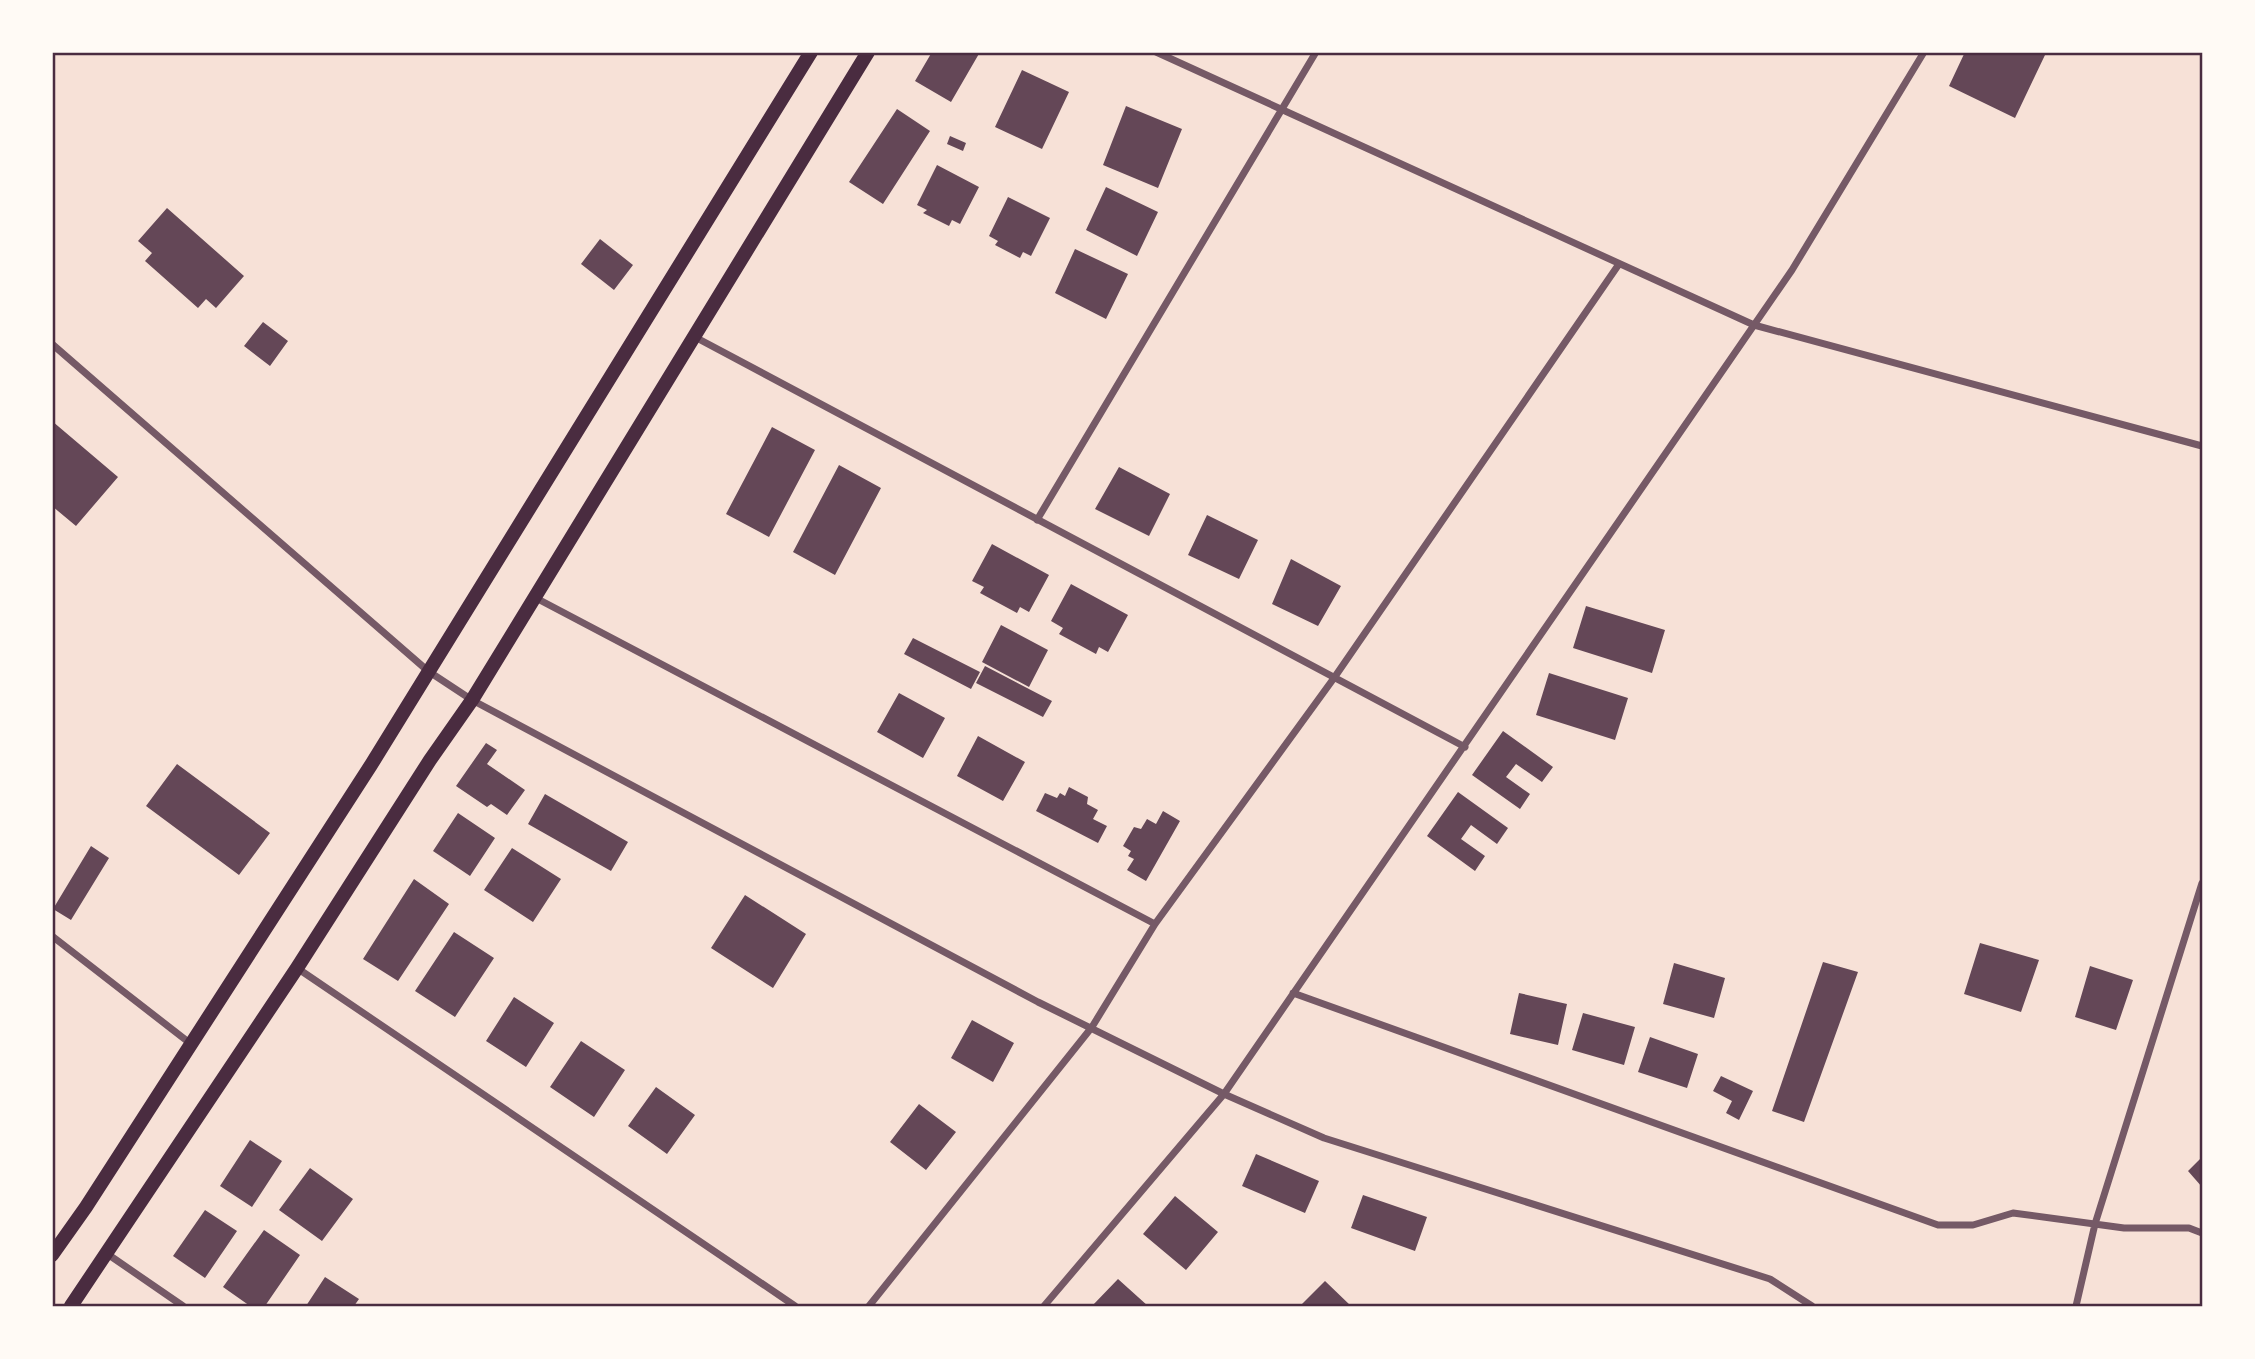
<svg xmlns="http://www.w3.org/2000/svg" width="2255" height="1359" viewBox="0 0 2255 1359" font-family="Montserrat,sans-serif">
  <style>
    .building { fill: #644757 }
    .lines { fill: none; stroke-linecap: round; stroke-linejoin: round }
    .minor { stroke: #755966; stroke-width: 7 }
    .secondary { stroke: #4a2c40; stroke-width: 14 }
    .neatline { fill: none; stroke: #4a2c40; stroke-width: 2.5 }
  </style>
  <rect width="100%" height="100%" fill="#f7e1d7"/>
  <path class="building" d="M932 52H980L951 102 915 81Z
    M1965 52H2039L2045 55 2015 118 1949 86Z
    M1022 70 1069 92 1042 149 995 127Z
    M1126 106 1182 129 1158 188 1103 165Z
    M897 109 930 131 883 204 849 182Z
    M950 136 966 143 963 151 947 144Z
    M937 165 979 187 960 224 952 220 949 226 923 213 927 210 917 205Z
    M1106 187 1158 212 1137 256 1086 230Z
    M1008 197 1050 218 1031 256 1023 252 1020 258 995 245 998 241 989 236Z
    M167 208 244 276 216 308 206 299 198 308 145 261 152 253 138 241Z
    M600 239 633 265 614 290 581 264Z
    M1075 249 1128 274 1106 319 1055 293Z
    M263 322 288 341 270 366 244 346Z
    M52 421 118 477 76 526 52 506Z
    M772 427 815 450 769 537 726 514Z
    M839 465 881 488 835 575 793 552Z
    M1119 467 1170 494 1149 536 1095 509Z
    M1207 515 1258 540 1239 579 1188 555Z
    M992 544 1049 575 1029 612 1020 607 1017 613 980 593 984 587 972 581Z
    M1291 559 1341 586 1318 626 1272 604Z
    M1071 584 1128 615 1108 652 1099 647 1096 654 1059 634 1063 628 1051 621Z
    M1586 606 1665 630 1652 673 1573 648Z
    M1001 625 1048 650 1029 687 982 662Z
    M913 638 980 672 971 689 904 654Z
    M985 666 1052 701 1043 717 976 683Z
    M1549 673 1628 698 1615 740 1536 715Z
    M899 693 945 718 923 758 877 732Z
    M1503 731 1553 767 1542 782 1516 764 1506 777 1530 794 1520 809 1472 775Z
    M978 736 1025 762 1003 801 957 776Z
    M486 743 497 750 487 764 525 790 507 815 491 804 487 807 456 786Z
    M177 764 270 833 239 875 146 806Z
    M1069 787 1088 797 1087 804 1098 810 1093 819 1107 826 1098 843 1036 811 1045 793 1057 798 1060 793 1065 796Z
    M1458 792 1508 828 1497 844 1471 825 1461 839 1485 856 1475 871 1427 836Z
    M545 794 628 842 611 871 528 824Z
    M1163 811 1180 821 1146 881 1127 870 1134 859 1128 856 1131 851 1123 846 1134 827 1141 829 1147 819 1156 824Z
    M458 813 495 838 470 876 433 851Z
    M91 846 109 858 71 920 53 909Z
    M512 848 561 879 533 922 484 890Z
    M414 879 449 904 398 981 363 959Z
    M745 895 806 934 773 988 711 948Z
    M454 932 494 958 455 1017 415 991Z
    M1980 943 2039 960 2021 1012 1964 994Z
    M1823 962 1858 972 1804 1122 1772 1111Z
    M1674 963 1725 978 1714 1018 1663 1004Z
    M2090 966 2133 980 2116 1030 2075 1017Z
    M1519 993 1567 1004 1558 1045 1510 1034Z
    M514 997 554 1023 526 1067 486 1041Z
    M1583 1013 1635 1027 1624 1065 1572 1050Z
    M972 1020 1014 1043 993 1082 951 1058Z
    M1650 1037 1698 1054 1687 1088 1638 1072Z
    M581 1041 625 1070 594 1117 550 1087Z
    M1721 1076 1753 1091 1739 1120 1726 1113 1732 1101 1713 1091Z
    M656 1087 695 1115 667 1154 628 1126Z
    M919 1104 956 1132 926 1170 890 1142Z
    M250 1140 282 1161 252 1207 220 1186Z
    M1256 1154 1319 1181 1305 1213 1242 1186Z
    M2202 1157V1187L2188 1171Z
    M310 1168 353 1199 322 1241 279 1210Z
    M1363 1195 1427 1217 1415 1251 1351 1228Z
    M1175 1196 1218 1232 1186 1270 1143 1234Z
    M205 1210 237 1231 205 1278 173 1256Z
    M264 1230 300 1255 265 1306H250L223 1287Z
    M325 1277 359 1299 354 1306H306Z
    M1118 1279 1148 1306H1092Z
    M1325 1281 1351 1306H1300Z"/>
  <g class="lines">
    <path class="minor" d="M1156 52 1754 325 2202 446
      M693 336 1465 747
      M52 344 428 671 472 700 1038 1002 1224 1094 1324 1138 1770 1279 1812 1306
      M1037 520 1316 52
      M534 597 1155 924
      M52 936 191 1044
      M297 968 795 1306
      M1293 993 1938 1225H1973L2013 1213 2124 1228H2189L2202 1233
      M106 1253 183 1306
      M869 1306 1092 1027 1155 924 1334 678 1619 264
      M1044 1306 1224 1094 1792 270 1924 52
      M2076 1306 2095 1224 2202 883"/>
    <path class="secondary" d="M52 1255 86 1207 371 765 811 52
      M71 1306 297 968 430 760 472 700 868 52"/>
  </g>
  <rect width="2255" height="1359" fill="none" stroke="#fffaf5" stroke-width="108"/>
  <rect x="54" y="54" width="2147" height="1251" class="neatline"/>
</svg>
